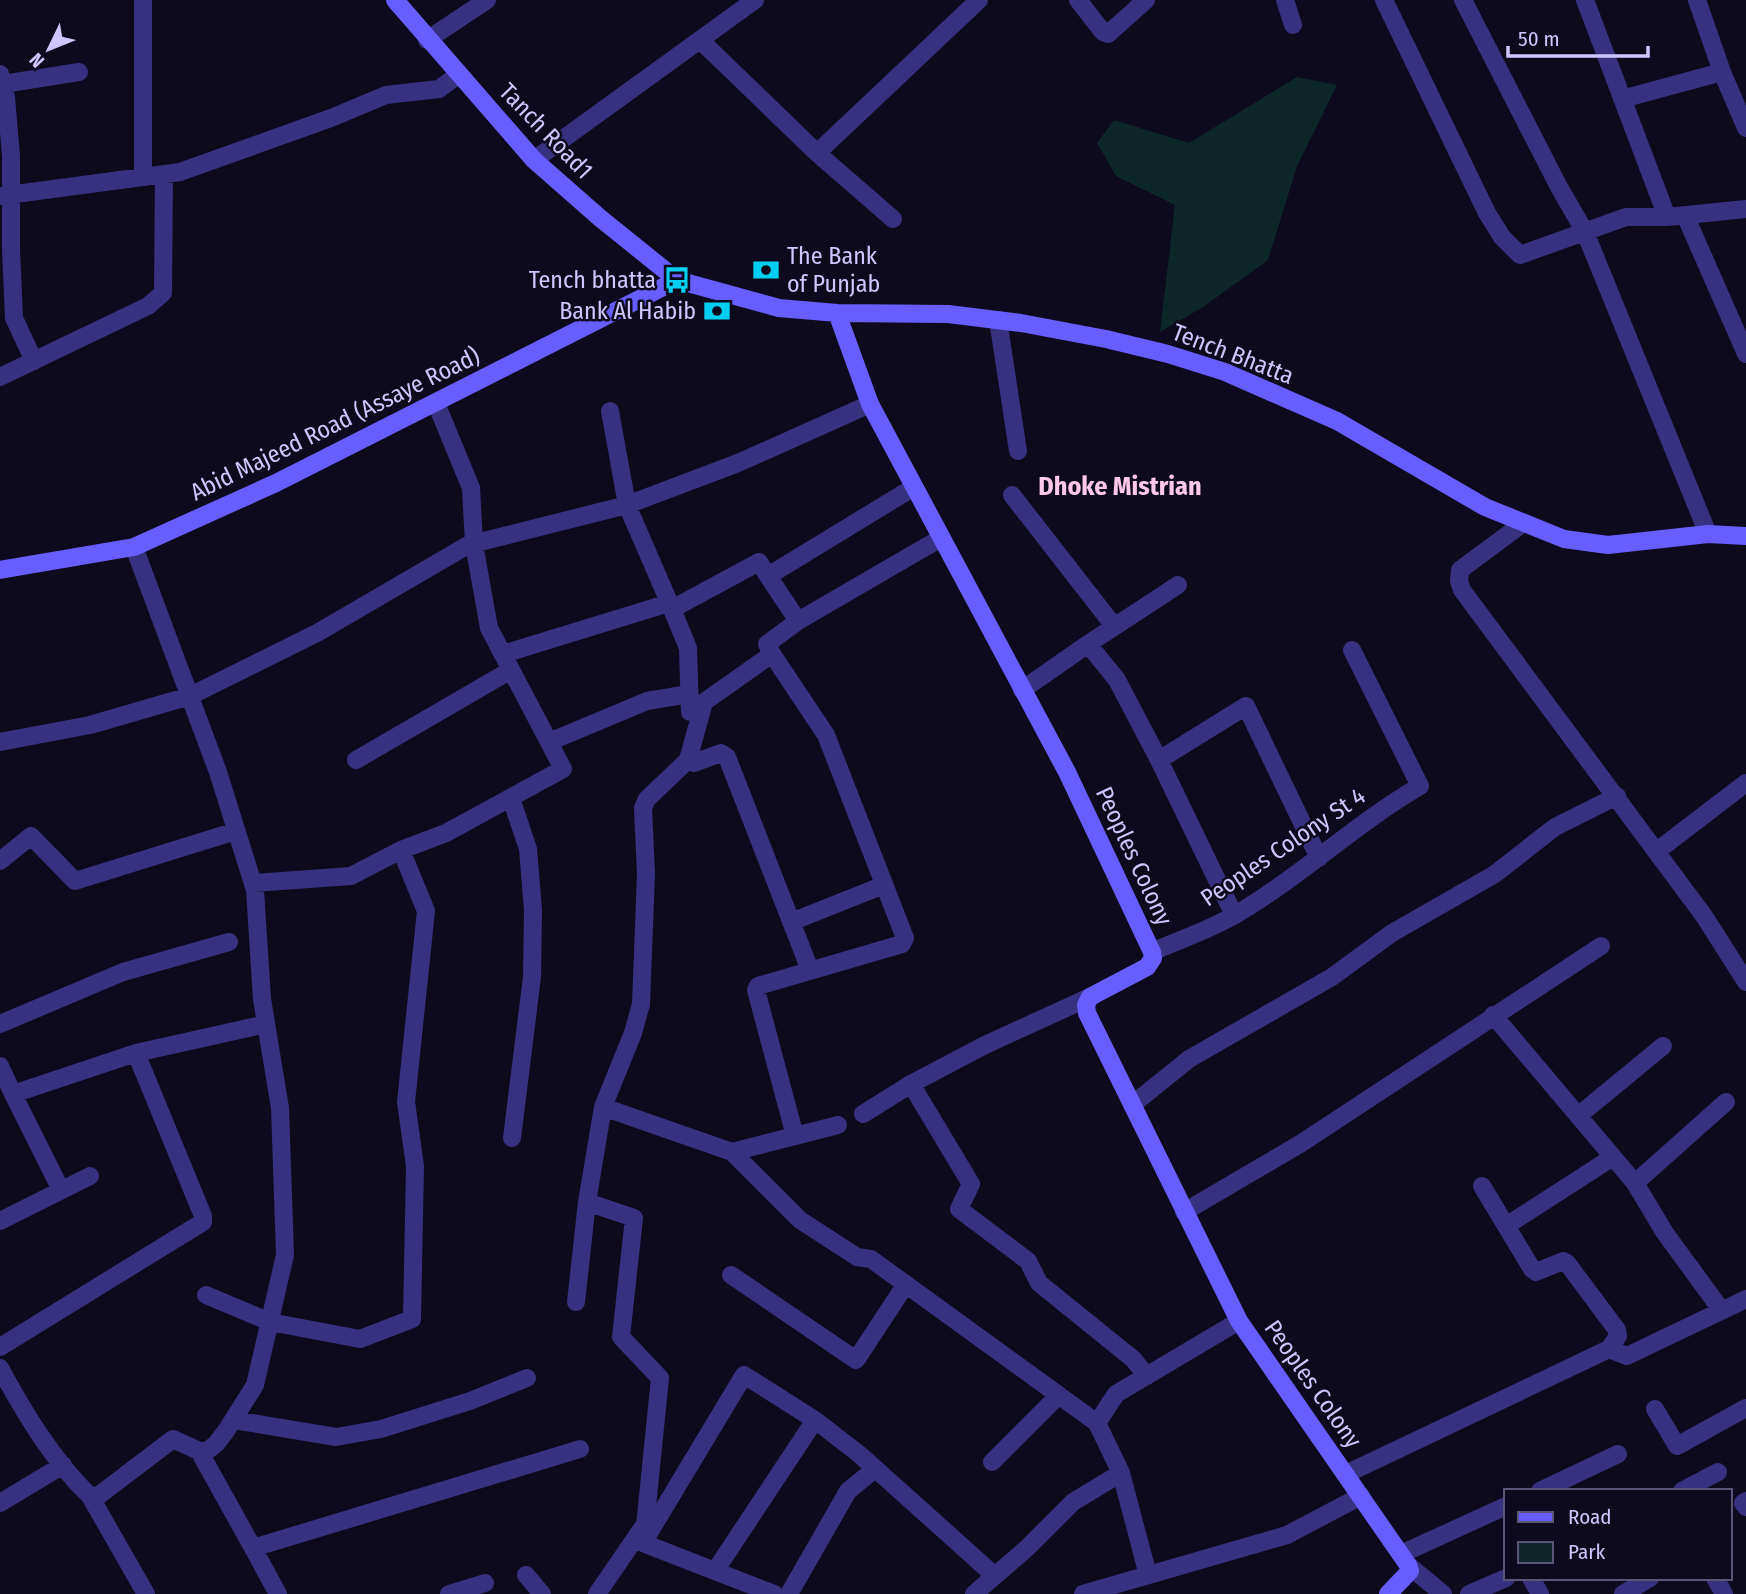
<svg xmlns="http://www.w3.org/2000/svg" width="1746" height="1594" viewBox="0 0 1746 1594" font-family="'Fira Sans Condensed',sans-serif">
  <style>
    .green { fill: #0d2728 }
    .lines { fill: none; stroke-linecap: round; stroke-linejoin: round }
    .street { stroke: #373180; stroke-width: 18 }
    .secondary { stroke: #685dff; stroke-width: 18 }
    .labels { text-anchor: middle; stroke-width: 5; stroke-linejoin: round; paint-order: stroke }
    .street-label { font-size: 24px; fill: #cfc6ff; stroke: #0e0a1d }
    .poi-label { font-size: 24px; fill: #cfc6ff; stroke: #0e0a1d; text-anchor: end }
    .neighbourhood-label { font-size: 26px; font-weight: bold; fill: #ffc8e9; stroke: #0e0a1d }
  </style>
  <rect width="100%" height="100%" fill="#0e0a1d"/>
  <path class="green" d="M1297 77 1337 85 1297 166 1268 260 1203 307 1160 332 1175 205 1116 176 1097 143 1114 120 1189 143Z"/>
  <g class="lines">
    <path class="street" d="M143 0V177
      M1078 0 1103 32 1108 34 1146 0
      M1285 0 1293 25
      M1384 0 1487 213 1502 237 1520 255 1626 217H1667L1746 209
      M1463 0 1559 187 1585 232 1708 534
      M1585 0 1667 217
      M1697 0 1722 72 1746 128
      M427 40 487 0
      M700 40 817 153 893 219
      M0 74 6 97 11 156V249L14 318 34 361
      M3 84 79 72
      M1622 99 1722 72
      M817 153 979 0
      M534 160 755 0
      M0 196 180 172 331 118 386 95 439 89 458 75
      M1685 215 1746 354
      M998 320 1018 451
      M0 377 148 306 163 293 164 174
      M436 403 471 488 474 544 489 628 549 742 647 701 689 694
      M610 411 627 505 672 609 759 562 768 576 914 487
      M1012 495 1114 626
      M1522 524 1460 570 1459 581 1462 590 1704 916 1746 982
      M768 576 798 621 941 538
      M672 609 688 648 690 712 772 654 767 644 798 621
      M1088 644 1178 585
      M503 654 669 603
      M772 654 826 735 905 938 902 944 758 986 756 990 795 1136
      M1022 690 1088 644 1117 680 1159 760 1246 706 1319 858
      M0 742 90 725 190 696 317 633 468 545 627 505 738 463 870 404
      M356 760 511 670
      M688 760 694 763 721 753 727 757 810 970
      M1159 760 1234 915
      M511 798 528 849 533 910 532 977 512 1138
      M1657 851 1746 783
      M0 861 31 836 75 881 236 831
      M253 883 351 876 401 850 446 833 563 769 549 742
      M791 922 884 885
      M1152 952C1179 940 1209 930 1235 915 1300 877 1355 824 1420 786L1352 650
      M1493 1015 1635 1183 1665 1233 1722 1311
      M0 1024 123 972 229 942
      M0 1066 13 1094 136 1053 266 1024
      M911 1084 985 1045 1090 997
      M13 1094 61 1190
      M1132 1105 1189 1059 1332 977 1392 933 1495 874 1555 827 1617 796
      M603 1107 732 1152 800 1220 857 1257 871 1259 1097 1423 1121 1473
      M863 1114 911 1084 971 1184 959 1209 1028 1261 1039 1283 1133 1359 1147 1376
      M1578 1116 1663 1046
      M732 1152 838 1125
      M1635 1183 1726 1102
      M1482 1186 1532 1269 1536 1272 1563 1261 1567 1263 1617 1330 1618 1336 1609 1349
      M587 1202 634 1218 621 1337 660 1378 644 1536
      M1184 1212 1300 1144 1601 946
      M0 1221 90 1176
      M1506 1226 1613 1157
      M731 1275 856 1360 906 1284
      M206 1295 270 1322 360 1339 412 1319 415 1166 406 1102 426 911 401 850
      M576 1302 587 1202 603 1107 633 1033 641 1004 646 874 643 808 647 799 688 760 704 702
      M0 1347 203 1222V1216L136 1053
      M0 1368C24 1412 53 1461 90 1496H98L173 1439 199 1451H207L216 1444 226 1431 255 1385 285 1255 280 1108 262 999 255 890 218 772 134 547
      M1655 1409 1677 1446 1746 1408
      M234 1420 336 1437 381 1429 470 1401 527 1378
      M1097 1423 1116 1394 1239 1321
      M199 1451 253 1548 580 1449
      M992 1462 1059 1395
      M1346 1474 1609 1349 1627 1356 1746 1299
      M1540 1491 1618 1454
      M1682 1491 1718 1472
      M90 1496 146 1594
      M1746 1501 1743 1503 1746 1507
      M0 1503 63 1465
      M253 1548 278 1594
      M1401 1554 1506 1506
      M1408 1565 1443 1594
      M715 1571 815 1420
      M526 1575 542 1594
      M1531 1578 1540 1594
      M1715 1578 1724 1594
      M449 1594 485 1583
      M597 1594 643 1527
      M774 1594 643 1543 744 1375 815 1420 859 1454 995 1576
      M789 1594 848 1491 875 1469
      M974 1594 1027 1548 1073 1502 1121 1473 1148 1575
      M1083 1594 1287 1535 1361 1496
      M1469 1594 1506 1578
      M1623 1594 1650 1578"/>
    <path class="secondary" d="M395 0 534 160 600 218 677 280 779 308 837 313 948 314 1021 323 1106 339 1168 354 1225 372 1337 421 1485 507 1564 539 1608 545 1708 534 1746 536
      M837 313 870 404 1067 772 1152 952 1153 958 1147 967 1090 997 1086 1005 1087 1013 1239 1321 1408 1565 1410 1571 1388 1594
      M0 570 134 547 276 483 677 280"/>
  </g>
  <defs>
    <symbol id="bank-bare" viewBox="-9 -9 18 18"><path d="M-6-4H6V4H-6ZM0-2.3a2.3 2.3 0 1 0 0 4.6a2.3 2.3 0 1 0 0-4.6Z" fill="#00cff1" stroke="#0e0a1d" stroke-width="2.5" paint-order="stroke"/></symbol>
    <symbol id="bus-bare" viewBox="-9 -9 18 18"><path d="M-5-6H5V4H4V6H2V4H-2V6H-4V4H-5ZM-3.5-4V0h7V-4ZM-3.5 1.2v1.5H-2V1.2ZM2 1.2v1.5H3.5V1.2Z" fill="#00cff1" stroke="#0e0a1d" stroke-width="2.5" paint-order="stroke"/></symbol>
  </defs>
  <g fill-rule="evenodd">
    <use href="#bank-bare" x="747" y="251" width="38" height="38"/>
    <use href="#bus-bare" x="658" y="261" width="38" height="38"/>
    <use href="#bank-bare" x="698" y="292" width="38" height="38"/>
  </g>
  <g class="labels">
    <g class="street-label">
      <text transform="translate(546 131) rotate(46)" y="8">Tanch Road1</text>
      <text transform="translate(1233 354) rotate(21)" y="8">Tench Bhatta</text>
      <text transform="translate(335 424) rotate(-26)" y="8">Abid Majeed Road (Assaye Road)</text>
      <text transform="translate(1283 847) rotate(-34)" y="8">Peoples Colony St 4</text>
      <text transform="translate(1134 856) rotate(65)" y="8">Peoples Colony</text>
      <text transform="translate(1313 1384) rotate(55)" y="8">Peoples Colony</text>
    </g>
    <g class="poi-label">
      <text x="787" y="264" text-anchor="start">The Bank<tspan x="787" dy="28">of Punjab</tspan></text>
      <text x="656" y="288">Tench bhatta</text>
      <text x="696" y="319">Bank Al Habib</text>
    </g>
    <g class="neighbourhood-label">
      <text x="1120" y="495">Dhoke Mistrian</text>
    </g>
  </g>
  <rect x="1504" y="1489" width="228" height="91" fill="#0e0a1d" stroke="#5b5577" stroke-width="2"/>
  <rect x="1518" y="1512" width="35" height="10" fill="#685dff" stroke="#5b5577" stroke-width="2"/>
  <text x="1568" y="1524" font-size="21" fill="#cfc6ff">Road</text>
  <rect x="1518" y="1542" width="35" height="21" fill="#0d2728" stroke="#5b5577" stroke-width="2"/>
  <text x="1568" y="1559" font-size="21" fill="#cfc6ff">Park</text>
  <g transform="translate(49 49) rotate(227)" stroke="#0e0a1d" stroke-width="5" paint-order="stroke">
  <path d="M0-5L12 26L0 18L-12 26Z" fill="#cfc6ff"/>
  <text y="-10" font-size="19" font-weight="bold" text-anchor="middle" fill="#cfc6ff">N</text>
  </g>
  <path d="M1508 46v10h140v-10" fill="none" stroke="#cfc6ff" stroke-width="3.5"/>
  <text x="1518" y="46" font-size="21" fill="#cfc6ff" stroke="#0e0a1d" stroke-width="5" paint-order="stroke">50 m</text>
</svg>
